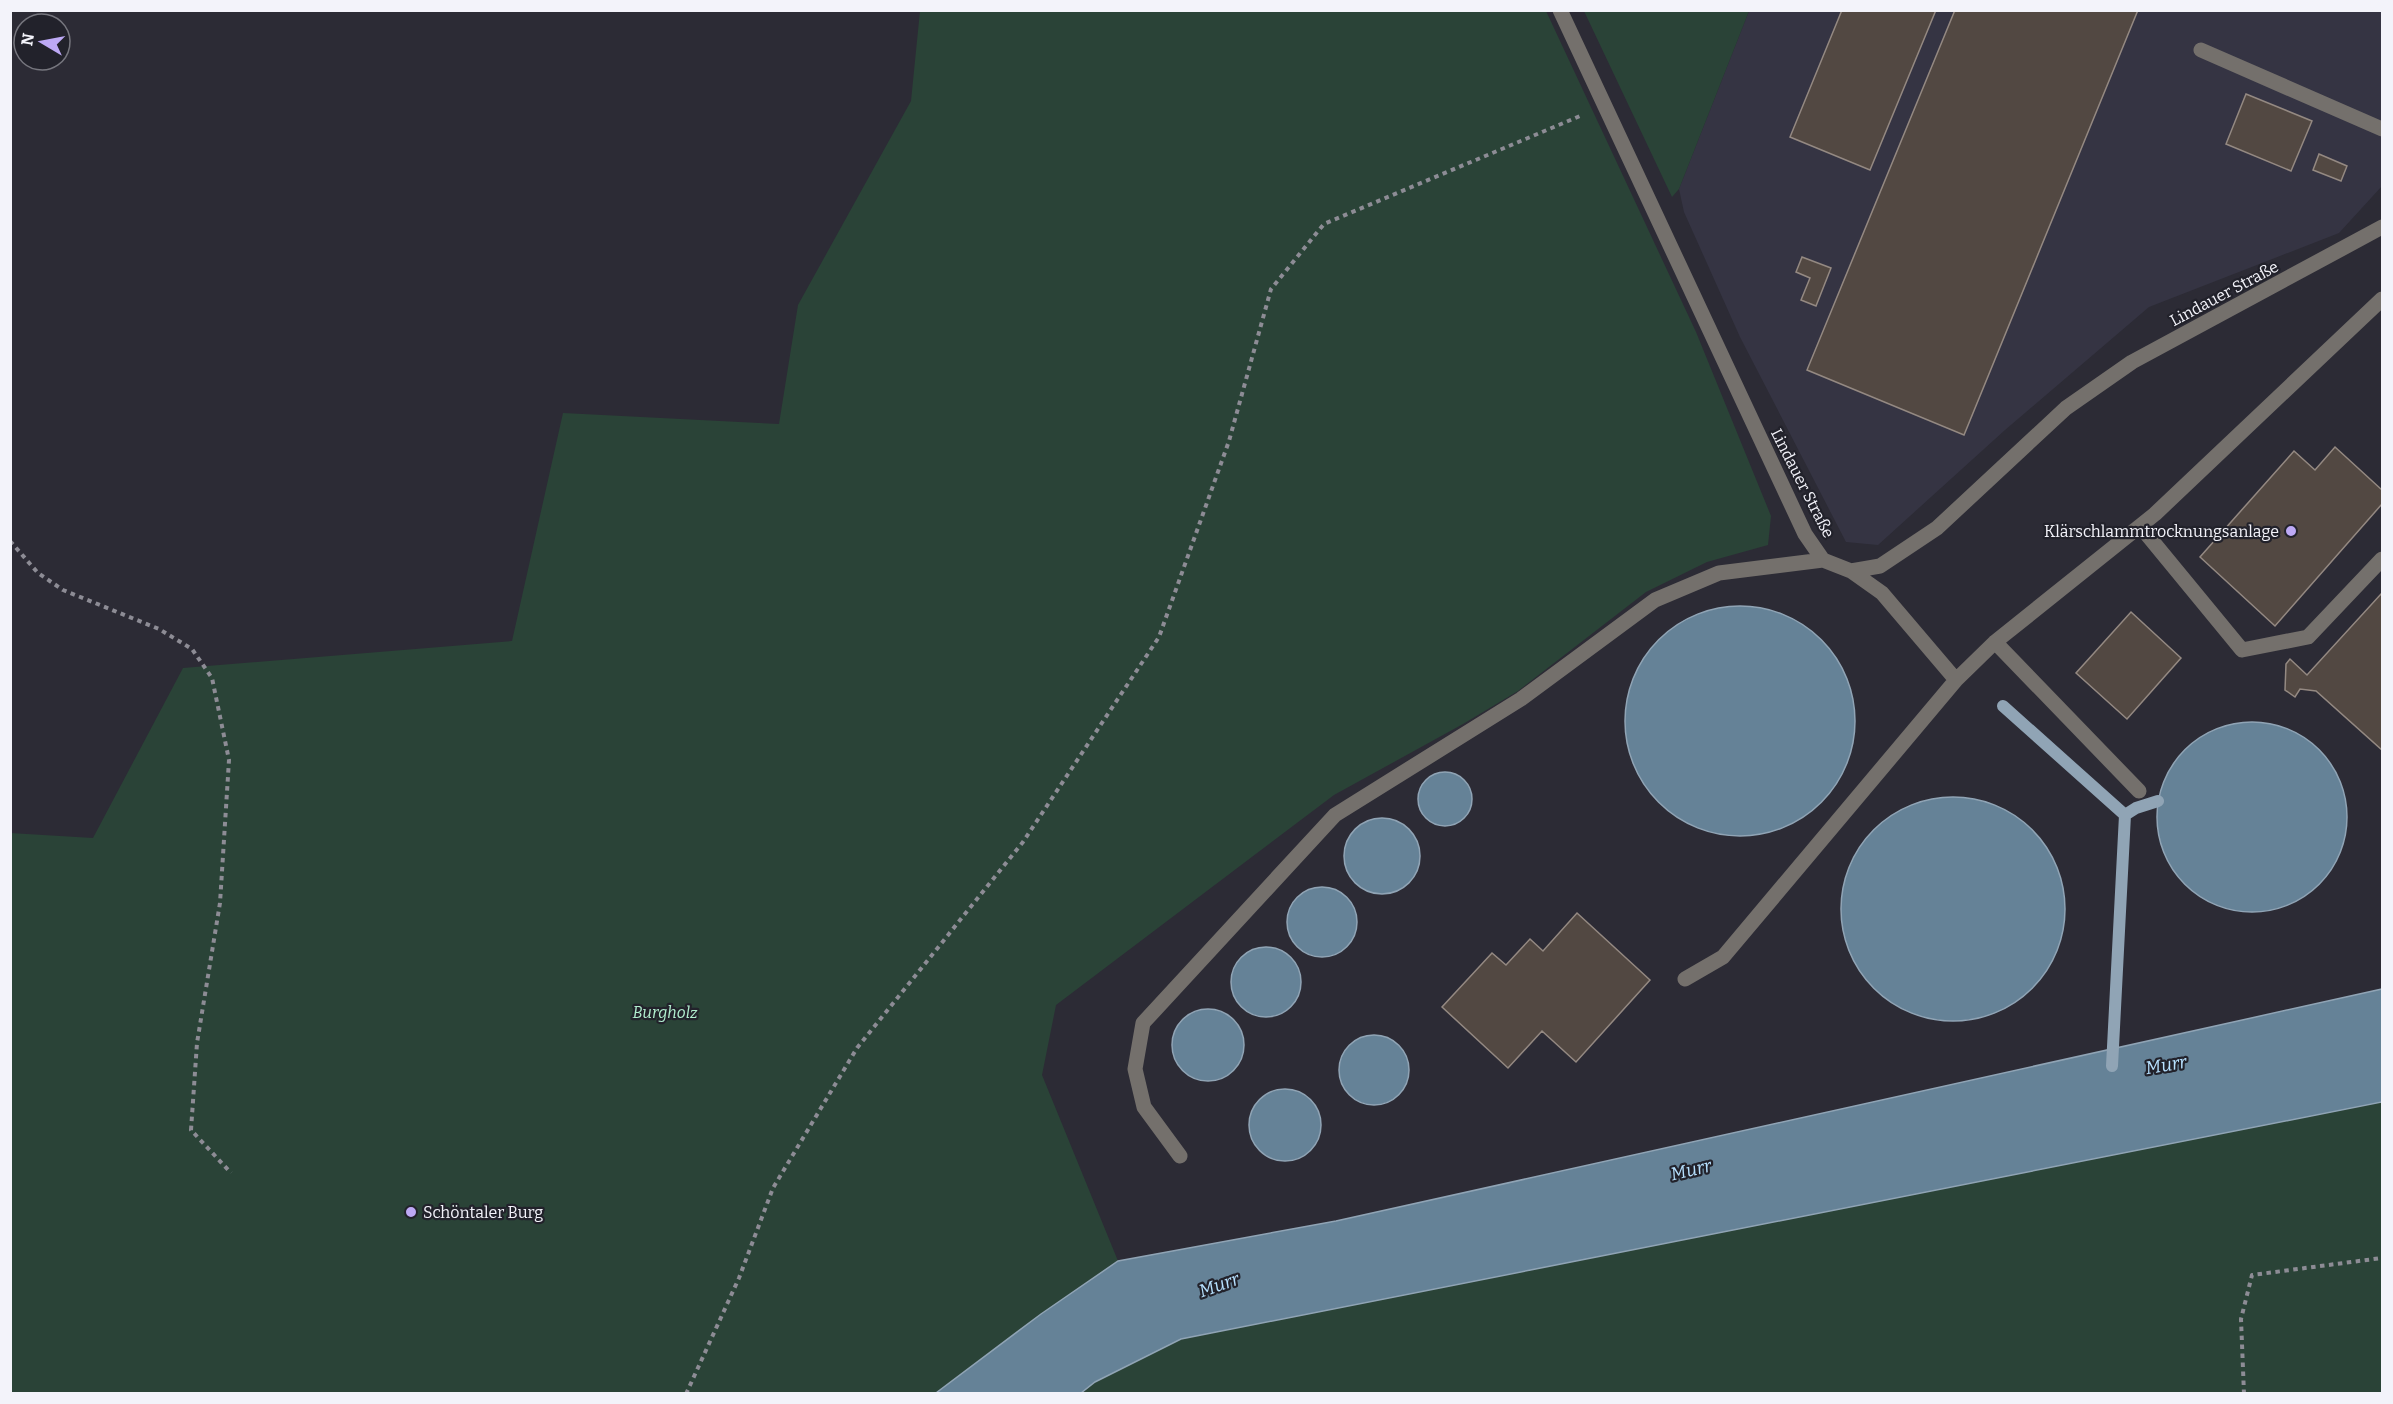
<svg xmlns="http://www.w3.org/2000/svg" width="2393" height="1404" viewBox="0 0 2393 1404" font-family="Bitter,serif">
  <style>
    .built { fill: #353443 }
    .green { fill: #2a4337 }
    .water { fill: #658297; stroke: #90a4b5; stroke-width: 1.5 }
    .lines { fill: none; stroke-linecap: round; stroke-linejoin: round }
    .stream { stroke: #90a4b5; stroke-width: 12 }
    .building { fill: #524842; stroke: #948982; stroke-width: 1.5 }
    .path { stroke: #8d8c95; stroke-width: 4; stroke-dasharray: 4.5 4.5; stroke-linecap: butt }
    .minor { stroke: #74706c; stroke-width: 15 }
    .poi-dot { fill: #bda9f5; stroke: #22222b; stroke-width: 2 }
    .labels { text-anchor: middle; stroke-width: 4.5; stroke-linejoin: round; paint-order: stroke }
    .street-label { font-size: 16px; fill: #f3f3fa; stroke: #22222b }
    .poi-label { font-size: 16px; fill: #f3f3fa; stroke: #22222b; text-anchor: end }
    .park-label { font-size: 16px; font-style: italic; fill: #b1eecf; stroke: #22222b }
    .water-label { font-size: 18px; font-style: italic; fill: #b7e1ff; stroke: #22222b }
  </style>
  <rect width="100%" height="100%" fill="#2c2b35"/>
  <path class="built" d="M1749 11H2382V186L2339 233 2149 307 2005 430 1878 545 1846 542 1740 337 1684 212 1679 189Z"/>
  <path class="green" d="M920 11H1546L1696 332 1771 516 1768 545 1707 562 1646 592 1518 691 1463 724 1334 795 1056 1005 1042 1075 1118 1261 936 1393H11L10 833 93 838 183 668 512 641 563 413 779 424 798 305 911 101Z
    M1584 11H1749L1679 189 1672 197Z
    M2382 1100V1393L1081 1394 1095 1382 1181 1339Z"/>
  <path class="water" d="M1625 721a115 115 0 1 1 230 0a115 115 0 1 1-230 0Z
    M2157 817a95 95 0 1 1 190 0a95 95 0 1 1-190 0Z
    M1418 799a27 27 0 1 1 54 0a27 27 0 1 1-54 0Z
    M1841 909a112 112 0 1 1 224 0a112 112 0 1 1-224 0Z
    M1344 856a38 38 0 1 1 76 0a38 38 0 1 1-76 0Z
    M1287 922a35 35 0 1 1 70 0a35 35 0 1 1-70 0Z
    M1231 982a35 35 0 1 1 70 0a35 35 0 1 1-70 0Z
    M2382 989V1102L1181 1339 1095 1382 1081 1393H936L1041 1314 1118 1261 1336 1221Z
    M1172 1045a36 36 0 1 1 72 0a36 36 0 1 1-72 0Z
    M1339 1070a35 35 0 1 1 70 0a35 35 0 1 1-70 0Z
    M1249 1125a36 36 0 1 1 72 0a36 36 0 1 1-72 0Z"/>
  <g class="lines">
    <path class="stream" d="M2003 706 2125 815
      M2112 1066 2125 815 2136 808 2158 801"/>
  </g>
  <path class="building" d="M1842 10H1936L1870 170 1790 137Z
    M1955 10H2138L1964 435 1807 370Z
    M2246 94 2312 121 2291 171 2226 144Z
    M2319 154 2347 166 2341 181 2313 170Z
    M1802 257 1831 268 1816 306 1801 300 1810 278 1796 272Z
    M2335 447 2382 490V504L2275 626 2200 557 2294 451 2315 470Z
    M2381 594 2382 596V750L2316 691 2300 689 2295 697 2285 690 2286 664 2290 659 2307 675Z
    M2131 612 2181 658 2127 719 2076 673Z
    M1577 913 1650 980 1576 1062 1542 1031 1508 1068 1442 1007 1492 953 1506 965 1530 939 1543 951Z"/>
  <g class="lines">
    <path class="path" d="M10 541 38 573 63 590 159 629 192 649 212 678 229 760 220 903 197 1043 191 1130 231 1173
      M686 1394 739 1278 773 1188 857 1048 1023 842 1159 637 1229 441 1271 289 1324 224 1580 116
      M2244 1394 2241 1319 2252 1275 2382 1258"/>
    <path class="minor" d="M1560 10 1805 534 1823 560 1851 571 1880 566 1937 528 2066 408 2132 362 2382 227
      M2201 50 2382 129
      M2140 526 2242 650 2308 637 2382 559
      M1851 571 1882 593 1956 680 1995 642 2155 514 2382 299
      M1995 642 2139 791
      M1685 979 1723 957 1956 680
      M1180 1156 1144 1107 1135 1069 1143 1023 1335 815 1521 699 1655 600 1719 573 1823 560"/>
  </g>
  <g class="poi-dot">
    <circle cx="2291" cy="531" r="6"/>
    <circle cx="411" cy="1212" r="6"/>
  </g>
  <g class="labels">
    <g class="street-label">
      <text transform="translate(2224 293) rotate(-28)" y="6">Lindauer Straße</text>
      <text transform="translate(1803 483) rotate(63)" y="6">Lindauer Straße</text>
    </g>
    <g class="poi-label">
      <text x="2279" y="537">Klärschlammtrocknungsanlage</text>
      <text x="423" y="1218" text-anchor="start">Schöntaler Burg</text>
    </g>
    <g class="park-label">
      <text x="665" y="1018">Burgholz</text>
    </g>
    <g class="water-label">
      <text transform="translate(2166 1065) rotate(-9)" y="6">Murr</text>
      <text transform="translate(1691 1170) rotate(-13)" y="6">Murr</text>
      <text transform="translate(1219 1285) rotate(-19)" y="6">Murr</text>
    </g>
  </g>
  <rect width="2393" height="1404" fill="none" stroke="#f3f3fa" stroke-width="24"/>
  <g transform="translate(42 42) rotate(280)"><circle r="28" fill="#22222b" stroke="#76767e" stroke-width="1.5"/>
  <path d="M0-4.5L10 22L0 15L-10 22Z" fill="#bda9f5"/>
  <text y="-9" font-size="16" font-weight="bold" text-anchor="middle" fill="#f3f3fa">N</text>
  </g>
</svg>
